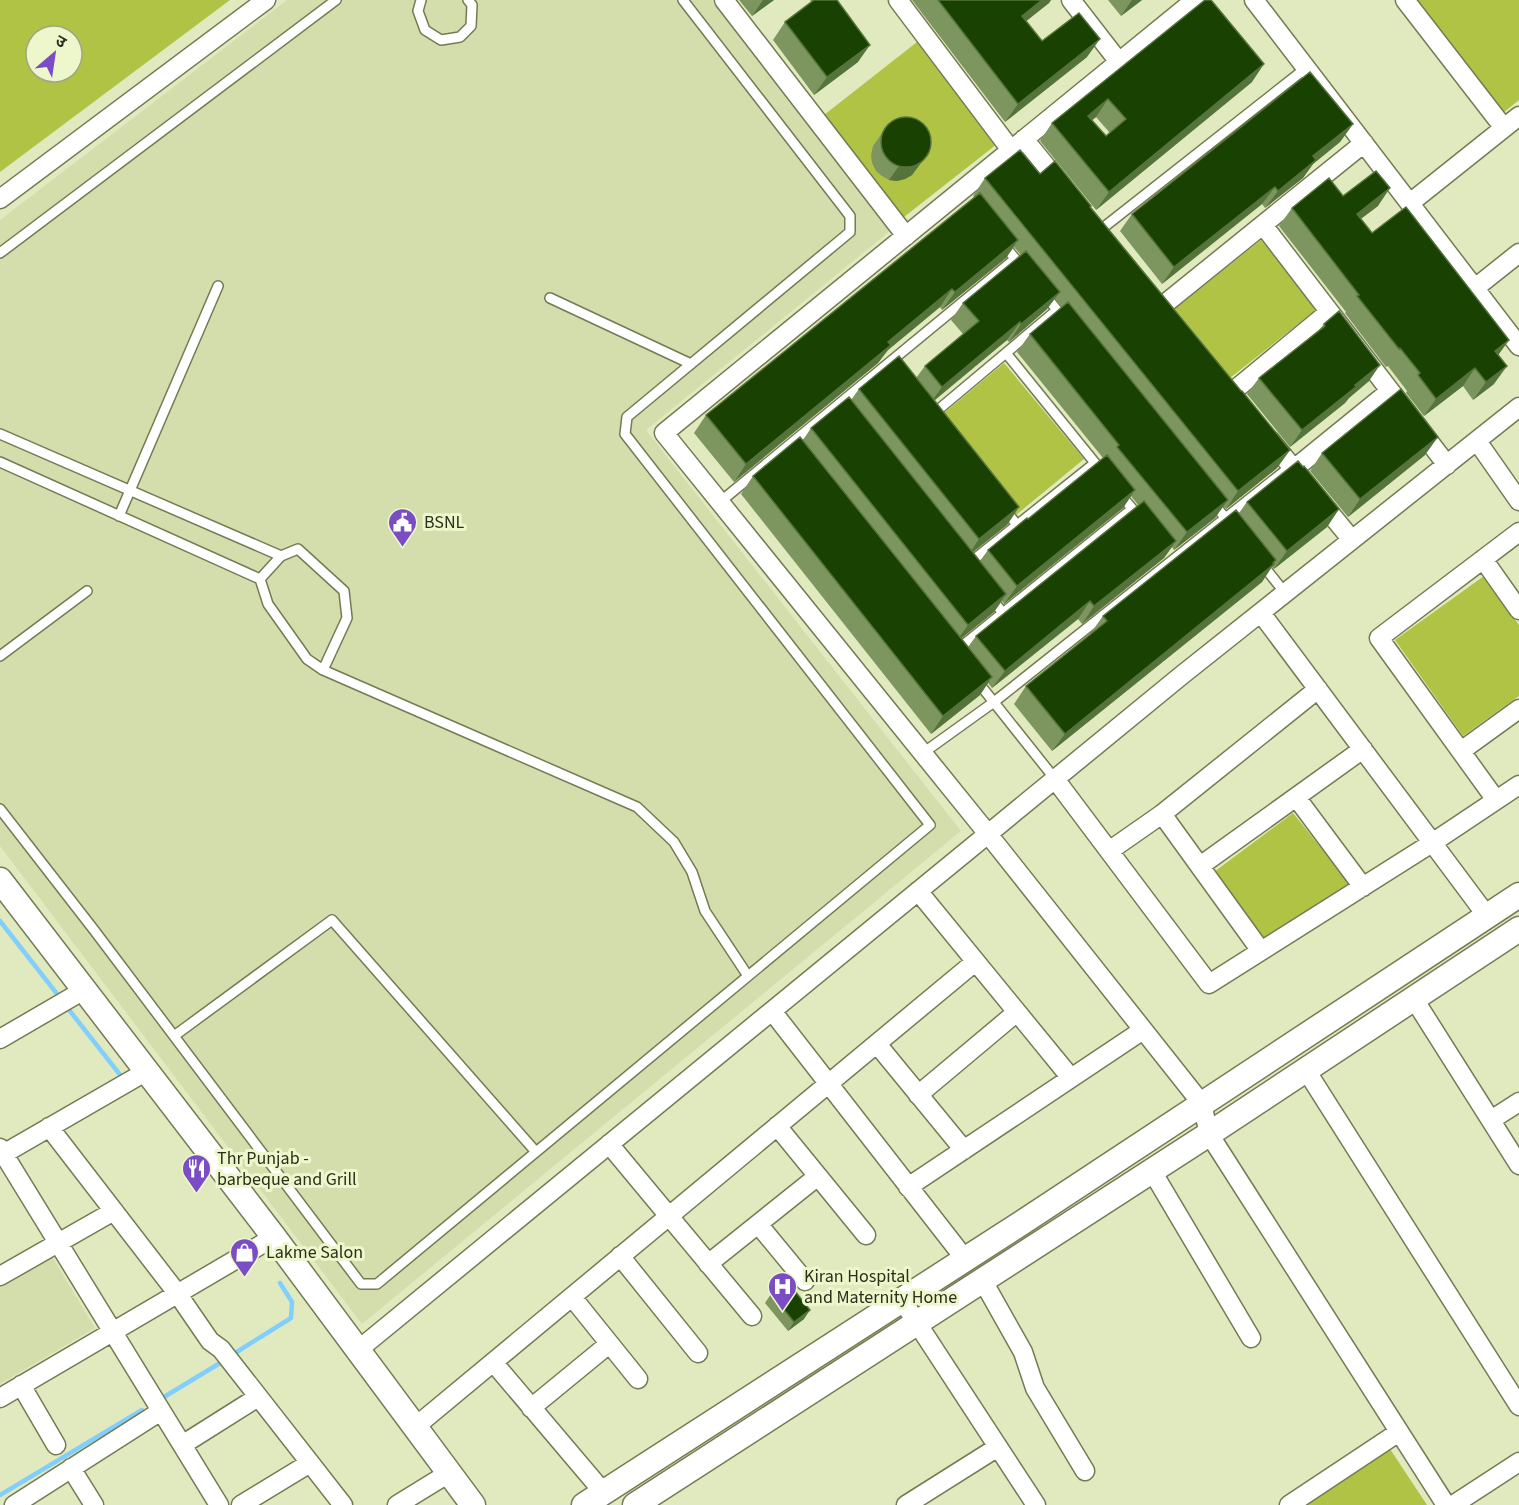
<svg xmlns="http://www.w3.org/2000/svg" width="1519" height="1505" viewBox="0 0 1519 1505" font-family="'Source Sans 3','Noto Sans Devanagari',sans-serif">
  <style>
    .built { fill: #d4deac }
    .green { fill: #b0c344; fill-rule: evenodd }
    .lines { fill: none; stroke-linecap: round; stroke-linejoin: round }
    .stream { stroke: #82cefd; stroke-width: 4.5 }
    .service-casing { stroke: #737b54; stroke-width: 12 }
    .minor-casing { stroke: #737b54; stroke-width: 21 }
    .tertiary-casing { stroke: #737b54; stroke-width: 27 }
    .service { stroke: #fff; stroke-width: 9 }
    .minor { stroke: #fff; stroke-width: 18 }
    .tertiary { stroke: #fff; stroke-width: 24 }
    .wall { fill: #7d9660; fill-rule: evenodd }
    .shaded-wall { fill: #55743b }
    .building { fill: #194202; stroke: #55743b; stroke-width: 1.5; fill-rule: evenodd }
    .labels { text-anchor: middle; stroke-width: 6; stroke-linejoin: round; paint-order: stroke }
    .poi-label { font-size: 18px; fill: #2b2e1d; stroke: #eef7cc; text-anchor: start }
  </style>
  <rect width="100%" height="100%" fill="#e1eabf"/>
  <path class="built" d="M287 0H711L890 231 646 430 961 831 362 1324 0 846V220Z
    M50 1253 95 1328 0 1384V1282Z"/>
  <path class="green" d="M0 0H230L0 172ZM36 36H72V72H36Z
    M1415 0H1519V100L1504 112Z
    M917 42 997 144 904 217 824 115Z
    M1261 240 1317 309 1230 378 1175 309Z
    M1004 363 1084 459 1016 515 937 419Z
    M1484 576 1519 625V696L1463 736 1395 640Z
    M1293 813 1350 884 1263 940 1214 872Z
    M1390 1449 1427 1505H1304Z"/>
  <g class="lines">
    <path class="stream" d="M0 921 61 999
      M66 1006 121 1076
      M232 1355 291 1318 292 1302 280 1283
      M164 1397 225 1360
      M0 1495 142 1410"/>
    <defs>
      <path id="service" d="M421 0 418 11 425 30 441 40 460 37 471 26 472 5 468 0
        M1099 231 1306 68
        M1003 244 1023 268
        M0 253 336 0
        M1045 295 1065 320
        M550 298 691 364
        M1006 353 1104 474
        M932 415 1057 310
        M0 434 281 556
        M0 462 260 579
        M1120 494 1140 518
        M720 502 1015 259
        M1213 503 1233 527
        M1004 508 1017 525
        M119 516 218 286
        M298 549 344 591 347 618 323 670 307 659 268 604 260 579 281 556Z
        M1262 564 1285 593
        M967 565 1095 463
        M991 598 1003 613
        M957 650 1132 509
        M0 656 87 591
        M323 670 637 807 674 842 692 872 705 911 748 976
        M977 681 1055 779
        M922 752 923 753 994 702 1291 466
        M0 809 94 930 361 1284H377L930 825 625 434 627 417 850 232V216L683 0
        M174 1036 332 920 536 1152"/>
      <path id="minor" d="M724 0 906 236
        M898 0 1011 150
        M1071 0 1119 62
        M1195 0 664 433 988 834 1202 1104 1209 1134 1446 1505
        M1254 0 1519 346
        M1405 0 1504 128
        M1024 139 1063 187
        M0 199 266 0
        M1410 203 1519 116
        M1263 225 1447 465
        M1475 288 1519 253
        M1161 307 1364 143
        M1231 393 1329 312
        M1270 440 1352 540
        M1477 441 1519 501
        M1294 469 1390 391
        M1483 559 1519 610
        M1261 613 1487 916
        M1461 751 1519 709
        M1055 779 1209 984 1432 843 1519 785
        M1296 797 1363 887
        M1496 800 1379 638 1519 532
        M1162 814 1261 951
        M1109 851 1162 814 1318 689
        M1200 866 1363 749
        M918 891 1071 1078
        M1414 999 1519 1165
        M772 1011 965 1259
        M0 1039 84 990
        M877 1044 964 1150
        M1306 1070 1519 1406
        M918 1095 1017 1012
        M1491 1120 1519 1102
        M777 1126 866 1235
        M49 1127 177 1293 210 1341 221 1349 343 1505
        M609 1144 752 1316
        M0 1148 219 1505
        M0 1156 147 1071
        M1152 1171 1251 1338
        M908 1187 1143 1030
        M758 1224 805 1281
        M620 1256 698 1353
        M708 1264 818 1176
        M0 1276 114 1211
        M983 1281 1023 1352 1035 1388 1085 1471
        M572 1297 638 1379
        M902 1300 1036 1505
        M358 1350 1182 675 1519 407
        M493 1362 604 1493
        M21 1385 56 1445
        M0 1398 274 1237
        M531 1408 609 1344
        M415 1427 975 962
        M182 1445 258 1397
        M71 1468 94 1505
        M14 1505 161 1411
        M241 1505 310 1463
        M397 1505 449 1473
        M906 1505 998 1447
        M1289 1505 1399 1432
        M1453 1505 1519 1462"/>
      <path id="tertiary" d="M0 880 274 1237 473 1505
        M584 1505 1023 1222 1519 895
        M635 1505 1209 1134 1519 929"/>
    </defs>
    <use href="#service" class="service-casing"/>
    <use href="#minor" class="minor-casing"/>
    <use href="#tertiary" class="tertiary-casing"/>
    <use href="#service" class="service"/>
    <use href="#minor" class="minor"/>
    <use href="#tertiary" class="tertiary"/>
  </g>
  <path class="wall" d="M739 0H774L752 16Z
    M810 0H837L858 62 814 95 773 40 785 22 812 2Z
    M912 0H1051L1049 3 1026 21 1042 41 1087 57 1005 122Z
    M1108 0H1142L1121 16Z
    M1205 0 1252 82 1096 210 1040 141 1052 123ZM1096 117 1110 133 1106 136 1092 120Z
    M1353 124 1340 142 1313 164 1303 178 1265 208 1262 204 1162 284 1120 231 1132 214Z
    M887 126 926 156 912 175 905 179 897 181 889 180 882 176 876 171 872 163 871 155 873 146Z
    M1040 174 1091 207 1290 450 1277 468 1226 509 1223 506 1215 518 1174 550 1172 547 1164 558 1082 624 1078 619 992 688 988 683 980 695 931 734 741 494 753 476 803 440 811 428 851 400 859 389 916 378 925 366 963 334 951 320 963 303 1021 255 1014 247 1006 258 942 310 940 307 888 350 878 363 734 482 694 433 706 415 974 197 973 196 985 178ZM1055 298 1062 307 1030 334 1017 352 1103 458 1028 519 988 550 980 561 972 552 1007 525 1019 507 934 400 1007 340 1009 342 1047 309ZM1131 496 1138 505 976 636 968 647 961 639 994 612 1002 601 1004 604 1123 508Z
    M1343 196 1378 206 1361 219 1372 233 1509 340 1498 355 1494 384 1473 400 1463 386 1424 416 1406 393 1407 391 1388 366 1386 367 1345 313 1346 312 1279 226 1292 208Z
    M1324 324 1369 381 1349 398 1345 403 1290 447 1247 394 1259 378 1319 330Z
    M1322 453 1425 455 1348 517 1310 471Z
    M1247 502 1339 509 1327 527 1274 569 1272 567 1262 582 1052 751 1014 704 1026 686 1090 634 1103 616 1239 513Z
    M771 1294 804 1319 788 1331 765 1303Z"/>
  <path class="shaded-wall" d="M763 0H774L752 16Z
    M1042 0H1051L1049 3 1010 34 1022 16Z
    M1132 0H1142L1121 16Z
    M1100 39 1087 57 1005 122 1018 104Z
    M870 45 858 62 814 95 827 77Z
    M1264 64 1252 82 1096 210 1109 192Z
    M1108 99 1096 117 1076 134 1088 116Z
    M1353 124 1340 142 1313 164 1303 178 1265 208 1278 191 1313 156Z
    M926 156 912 175 905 179 897 181 889 180 899 166Z
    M1275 187 1262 204 1162 284 1174 267Z
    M1390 188 1378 206 1344 231 1357 214Z
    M1018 240 1006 258 942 310 955 292Z
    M952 289 940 307 888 350 878 363 734 482 746 464 888 342Z
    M1060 292 1047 309 1009 342 1021 324Z
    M1020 322 1007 340 929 405 942 387Z
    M1509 340 1496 358 1495 351Z
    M1380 365 1369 381 1349 398 1345 403 1290 447 1302 430Z
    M1507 366 1494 384 1473 400 1486 382Z
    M1475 368 1463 386 1424 416 1436 399Z
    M1438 437 1425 455 1348 517 1360 499Z
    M1290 450 1277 468 1226 509 1238 491Z
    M1135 490 1123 508 1004 604 1017 586Z
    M1228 500 1215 518 1174 550 1187 532Z
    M1019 507 1007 525 967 557 979 539Z
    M1339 509 1327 527 1274 569 1287 551Z
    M1176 541 1164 558 1082 624 1094 606Z
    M1276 560 1262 582 1052 751 1065 734Z
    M1006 594 994 612 955 643 968 625Z
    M1090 601 1078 619 992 688 1005 671Z
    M992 677 980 695 931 734 943 716Z
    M810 1310 804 1319 788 1331 794 1322Z"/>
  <path class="building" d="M814 0H837L870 45 827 77 785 22Z
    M938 0H1042L1022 16 1042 41 1079 13 1100 39 1018 104Z
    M1205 0H1211L1264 64 1109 192 1052 123ZM1108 99 1126 119 1106 136 1088 116Z
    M1310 72 1353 124 1313 156 1316 160 1278 191 1275 187 1174 267 1132 214Z
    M881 142a25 25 0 1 1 50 0a25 25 0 1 1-50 0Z
    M1020 150 1040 174 1055 161 1091 206 1090 207 1241 391H1242L1290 450 1238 491 985 178Z
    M1376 171 1390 188 1357 214 1372 233 1406 207 1509 340 1495 351 1507 366 1486 382 1475 368 1436 399 1418 375 1420 373 1400 348 1399 349 1357 296 1359 295 1292 208 1329 178 1343 196Z
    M980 193 1018 240 955 292 952 289 888 342 891 345 746 464 706 415Z
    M1026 251 1060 292 1021 324 1020 322 942 387 925 366 979 321 963 303Z
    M1068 302 1228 500 1187 532 1117 447 1119 445 1030 334Z
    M1339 311 1380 365 1355 385 1357 386 1302 430 1259 378 1325 326 1324 324Z
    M899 356 1019 507 979 539 859 389Z
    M1401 389 1438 437 1360 499 1322 453Z
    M849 397 1006 594 968 625 811 428Z
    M800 437 992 677 943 716 753 476Z
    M1107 455 1135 490 1017 586 988 550 1027 518 1028 519Z
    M1298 461 1303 467 1304 466 1339 509 1287 551 1247 502Z
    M1144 501 1176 541 1094 606 1090 601 1005 671 976 636Z
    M1236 510 1276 560 1273 563 1274 564 1065 734 1026 686 1107 621 1103 616Z
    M787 1281 810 1310 794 1322 771 1294Z"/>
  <defs>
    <symbol id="civic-pin" viewBox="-11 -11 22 30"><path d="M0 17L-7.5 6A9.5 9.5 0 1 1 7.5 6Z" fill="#7a4dc5" stroke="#eef7cc"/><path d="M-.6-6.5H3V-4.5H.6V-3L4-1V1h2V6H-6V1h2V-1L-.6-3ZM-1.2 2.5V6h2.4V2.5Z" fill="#fff"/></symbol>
    <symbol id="restaurant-pin" viewBox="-11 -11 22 30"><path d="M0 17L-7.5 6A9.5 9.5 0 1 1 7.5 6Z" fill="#7a4dc5" stroke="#eef7cc"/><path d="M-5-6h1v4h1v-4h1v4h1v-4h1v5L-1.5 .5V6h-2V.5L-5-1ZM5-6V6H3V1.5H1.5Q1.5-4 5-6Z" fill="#fff"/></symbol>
    <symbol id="shop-pin" viewBox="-11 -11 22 30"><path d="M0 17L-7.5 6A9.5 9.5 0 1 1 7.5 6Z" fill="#7a4dc5" stroke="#eef7cc"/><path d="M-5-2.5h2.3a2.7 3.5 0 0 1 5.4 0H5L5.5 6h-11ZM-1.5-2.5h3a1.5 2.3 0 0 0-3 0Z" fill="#fff"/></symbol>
    <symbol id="hospital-pin" viewBox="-11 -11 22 30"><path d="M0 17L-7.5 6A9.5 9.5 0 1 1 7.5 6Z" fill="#7a4dc5" stroke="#eef7cc"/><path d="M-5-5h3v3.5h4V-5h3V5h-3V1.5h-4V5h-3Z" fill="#fff"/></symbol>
  </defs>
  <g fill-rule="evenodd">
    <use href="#civic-pin" x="386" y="506" width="33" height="45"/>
    <use href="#restaurant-pin" x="180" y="1152" width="33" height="45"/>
    <use href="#shop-pin" x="228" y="1236" width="33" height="45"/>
    <use href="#hospital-pin" x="766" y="1270" width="33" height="45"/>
  </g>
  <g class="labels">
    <g class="poi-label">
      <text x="424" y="528">BSNL</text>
      <text x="217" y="1164">Thr Punjab -<tspan x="217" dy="21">barbeque and Grill</tspan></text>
      <text x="266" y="1258">Lakme Salon</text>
      <text x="804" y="1282">Kiran Hospital<tspan x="804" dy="21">and Maternity Home</tspan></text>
    </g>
  </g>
  <g transform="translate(54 54) rotate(29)"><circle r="28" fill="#eef7cc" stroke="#a0a786" stroke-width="1.5"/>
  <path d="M0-4.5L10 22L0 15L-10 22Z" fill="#7a4dc5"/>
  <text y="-9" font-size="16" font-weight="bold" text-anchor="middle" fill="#2b2e1d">उ</text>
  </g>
</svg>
